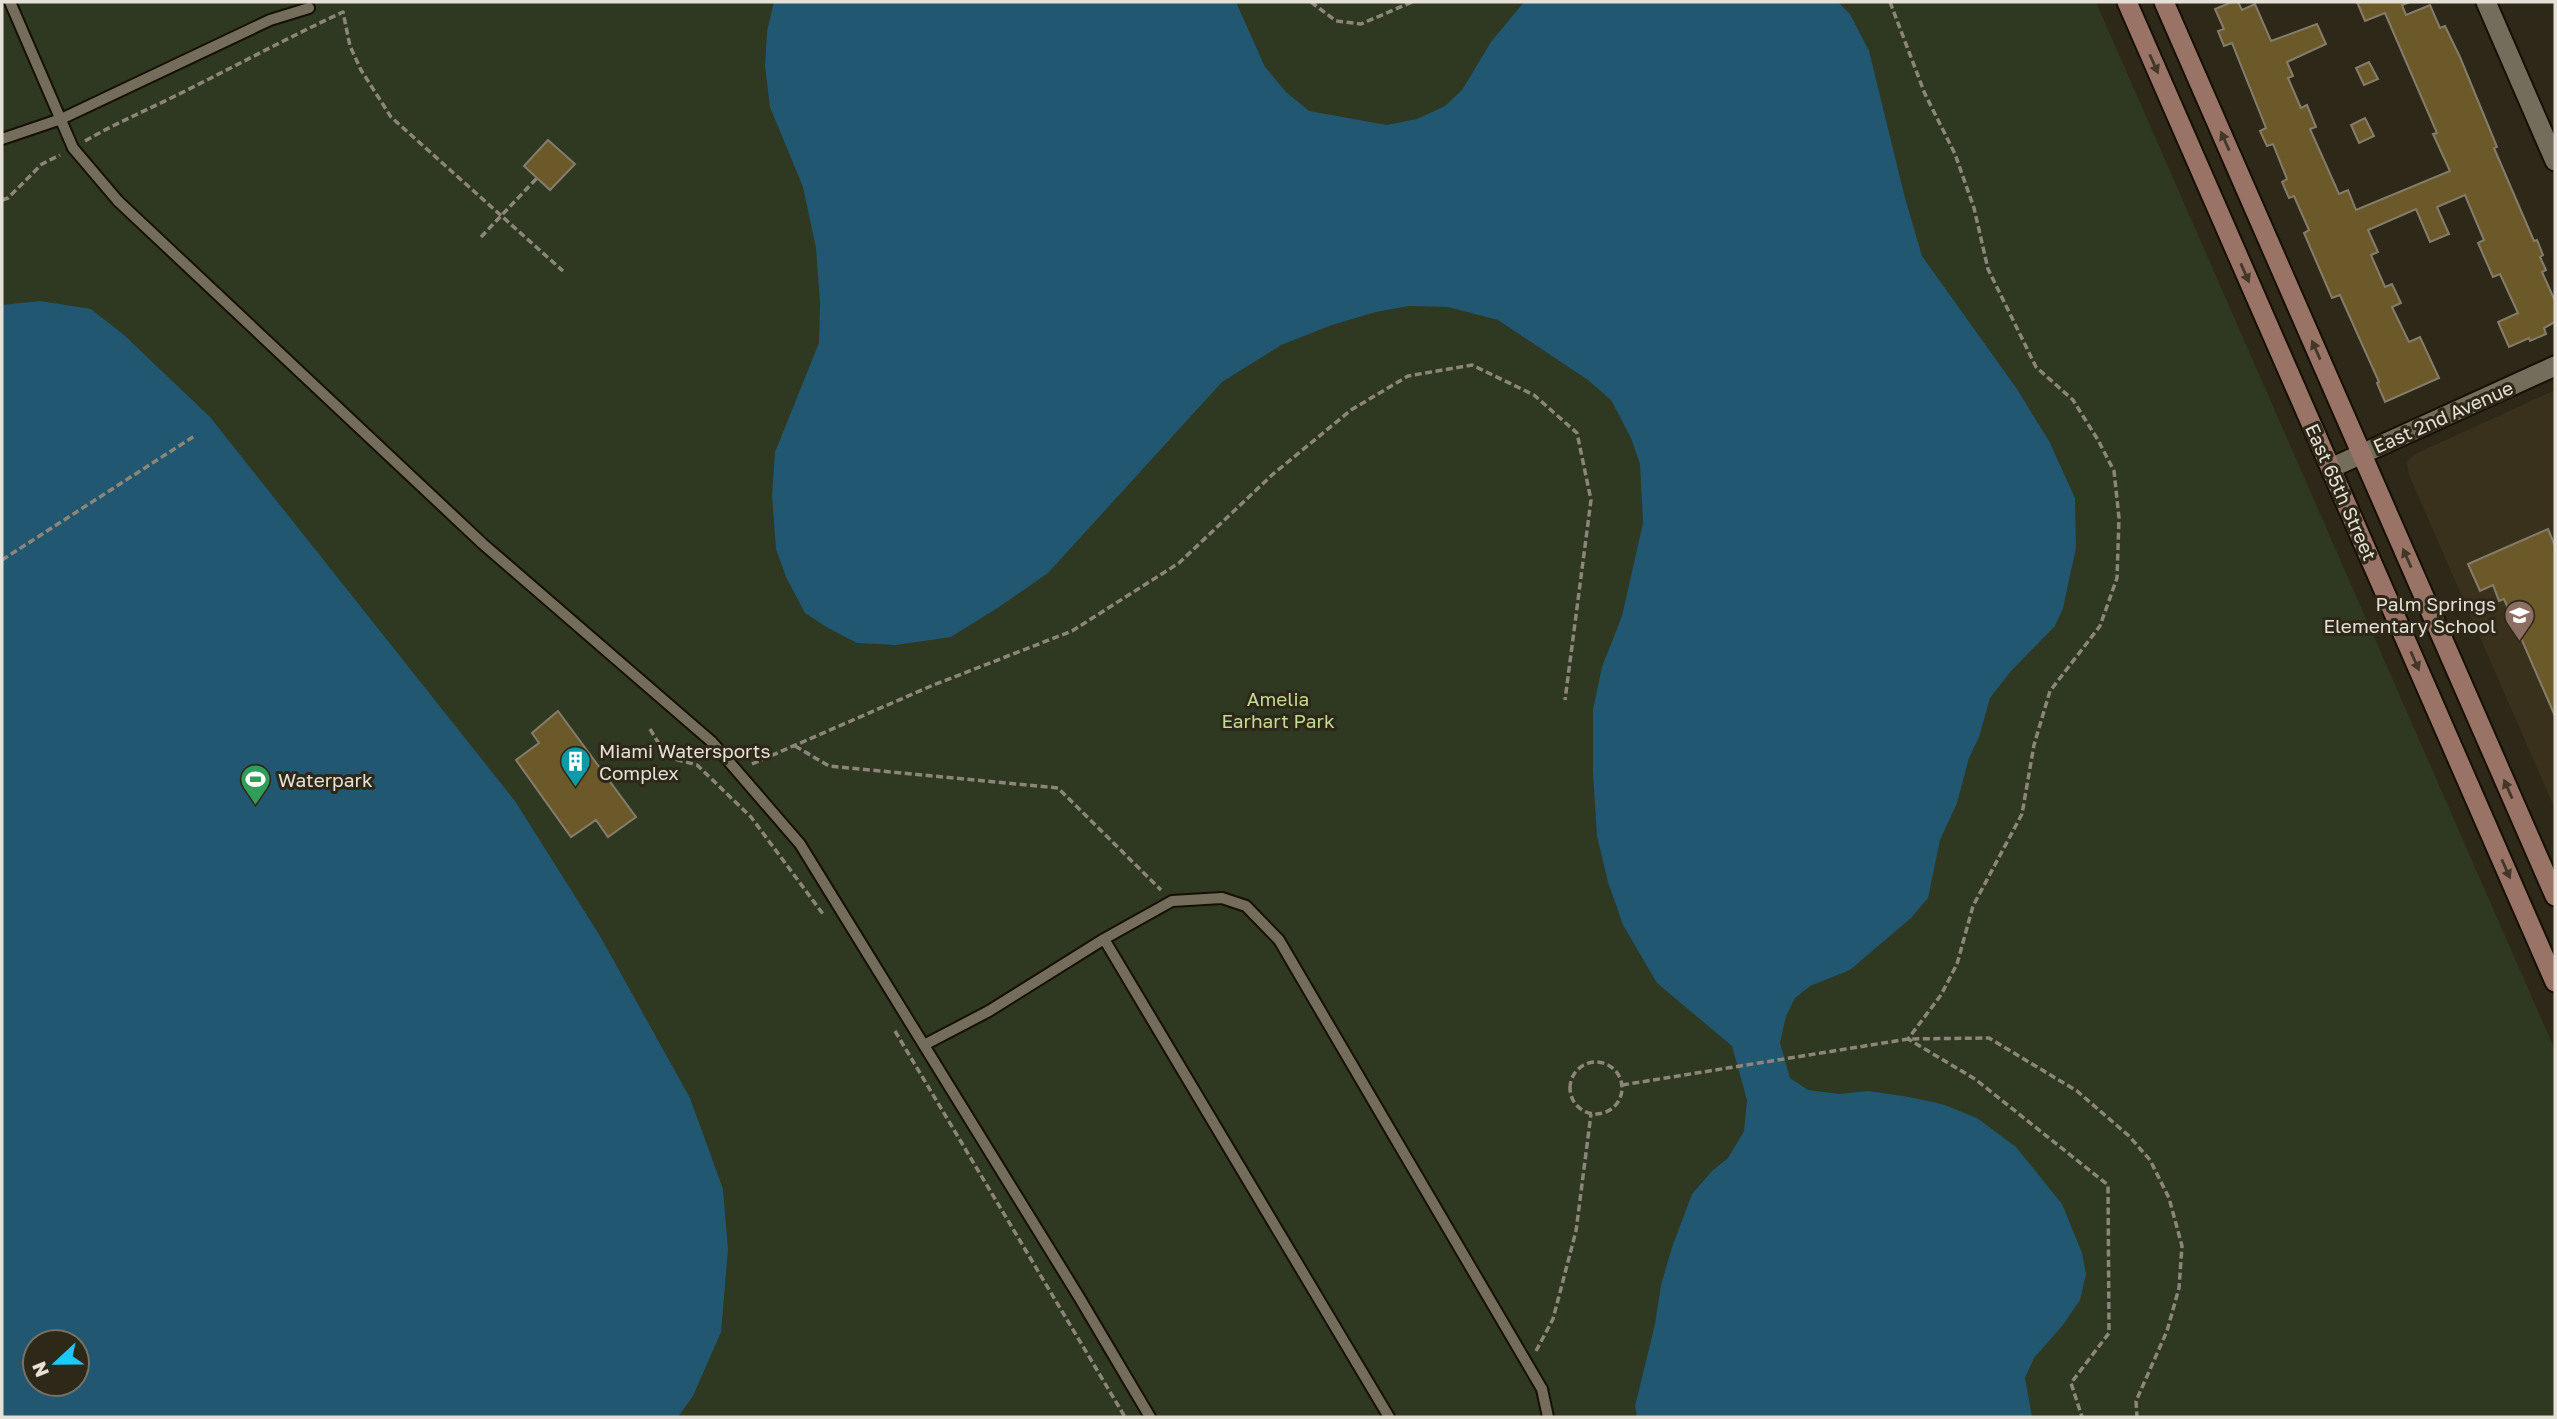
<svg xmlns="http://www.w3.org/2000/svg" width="2557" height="1419" viewBox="0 0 2557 1419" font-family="'Golos Text',sans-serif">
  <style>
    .built { fill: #3a311c }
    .green { fill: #2f3820; fill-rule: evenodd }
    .water { fill: #215770; fill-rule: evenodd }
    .building { fill: #6c5929; stroke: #857d6c; stroke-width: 2 }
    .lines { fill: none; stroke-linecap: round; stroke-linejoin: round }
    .service-casing { stroke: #161004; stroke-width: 14 }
    .minor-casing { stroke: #161004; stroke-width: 23 }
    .secondary-casing { stroke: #161004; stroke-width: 23 }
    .path { stroke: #8b8679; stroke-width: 3.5; stroke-dasharray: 7 3.5; stroke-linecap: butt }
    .service { stroke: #756d5c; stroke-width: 10 }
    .minor { stroke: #756d5c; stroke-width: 19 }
    .secondary { stroke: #997466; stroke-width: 19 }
    .oneway { fill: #433728 }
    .labels { text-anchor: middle; stroke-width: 6; stroke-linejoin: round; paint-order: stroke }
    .street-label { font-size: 19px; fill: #e5e1d7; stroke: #2e2819 }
    .poi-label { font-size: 19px; fill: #e5e1d7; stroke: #2e2819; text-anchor: start }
    .park-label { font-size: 19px; fill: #c2dc93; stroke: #2e2819 }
  </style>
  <rect width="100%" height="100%" fill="#2e2819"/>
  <path class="built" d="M2555 390V809L2409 475 2407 463 2413 455Z"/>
  <path class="green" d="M2 2H2096L2555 1050V1417H2ZM35 1342H77V1384H35Z"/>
  <path class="water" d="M774 2H1236L1265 67 1286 92 1309 111 1387 125 1417 119 1445 106 1462 90 1491 42 1524 2H1838L1850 14 1869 51 1905 198 1922 256 2017 389 2049 441 2075 498 2076 548 2063 608 2055 626 2011 671 1990 698 1979 737 1969 758 1957 803 1940 840 1928 898 1911 918 1850 970 1810 986 1795 998 1786 1016 1780 1043 1790 1078 1808 1090 1839 1094 1869 1091 1909 1097 1942 1104 1977 1118 2016 1147 2062 1204 2082 1253 2086 1274 2080 1300 2063 1325 2034 1358 2025 1378 2032 1417H1637L1635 1406 1655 1324 1661 1285 1672 1247 1692 1194 1712 1171 1728 1158 1744 1131 1747 1100 1732 1046 1657 983 1623 925 1608 882 1597 836 1593 774V709L1602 667 1622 616 1643 523 1640 464 1631 438 1611 400 1588 380 1498 320 1448 307 1409 306 1376 312 1332 325 1281 345 1222 382 1048 573 999 607 951 637 896 645 857 643 828 628 805 613 786 577 776 549 772 496 775 452 819 343 820 302 816 248 803 187 770 107 765 66 767 31Z
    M40 301 91 309 124 335 210 417 515 801 600 936 690 1098 723 1189 728 1250 721 1332 693 1396 678 1417H2V305ZM35 1342H77V1384H35Z"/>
  <path class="building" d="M2232 2H2238L2242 10 2255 4 2271 41 2317 24 2326 44 2287 62 2293 76 2288 78 2301 108 2307 105 2316 127 2310 129 2339 194 2348 190 2356 210 2450 171 2433 134 2437 133 2385 13 2365 21 2357 2H2410L2402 5 2406 15 2430 5 2440 28 2445 26 2460 57 2497 147 2494 148 2534 241 2537 240 2543 255 2540 257 2546 270 2542 272 2555 301V322L2544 328 2546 334 2530 341 2529 338 2509 347 2498 322 2518 313 2500 274 2493 277 2478 243 2484 240 2465 195 2437 207 2449 234 2430 242 2416 209 2368 230 2378 252 2371 255 2385 287 2392 284 2401 303 2392 307 2409 342 2420 337 2439 378 2385 402 2377 383 2379 382 2340 295 2332 298 2304 233 2309 230 2294 196 2289 198 2282 182 2287 179 2273 144 2267 146 2260 131 2266 128 2232 43 2224 46 2218 31 2224 29 2215 9Z
    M2369 62 2378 79 2364 85 2356 68Z
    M2365 118 2374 136 2359 143 2351 125Z
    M548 140 575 164 550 190 524 166Z
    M2548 529 2555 546V716L2504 599 2499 601 2493 585 2480 591 2468 564Z
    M558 711 636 817 608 837 596 820 571 837 516 760 539 743 532 733Z"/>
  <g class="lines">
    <defs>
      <path id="service" d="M10 2 73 148 118 201 483 544 712 742 800 844 1079 1297 1150 1417
        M2 139 61 119 270 20 309 8
        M1104 939 1389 1417
        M924 1045 989 1011 1104 939 1172 901 1222 898 1246 906 1279 940 1542 1389 1548 1417"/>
      <path id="minor" d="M2486 2 2555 161
        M2331 468 2555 366"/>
      <path id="secondary" d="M2127 2 2555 982
        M2164 2 2555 896"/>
    </defs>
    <use href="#service" class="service-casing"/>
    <use href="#minor" class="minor-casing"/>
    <use href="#secondary" class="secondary-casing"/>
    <path class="path" d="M1311 2 1336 21 1361 24 1412 2
      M1890 2 1925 94 1955 154 1974 208 1988 269 2036 367 2073 400 2098 440 2114 471 2119 518 2117 578 2100 626 2050 691 2034 745 2022 814 1973 906 1957 964 1941 995 1908 1039 1975 1079 2108 1185 2109 1333 2071 1383 2082 1417
      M85 141C114 124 143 112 173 97 230 69 285 39 343 12L350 46 361 70 391 117 563 271
      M2 200 8 198 42 164 60 155
      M481 237 537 178
      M2 560 196 435
      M650 729 667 757 697 765 751 817 823 914
      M795 746 829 766 1058 788 1161 890
      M752 764 931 686 1072 631 1179 563 1272 475 1351 410 1408 376 1472 365 1534 395 1577 433 1591 500 1565 700
      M895 1031 1125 1417
      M1570 1088a26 26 0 1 1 52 0a26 26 0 1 1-52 0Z
      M1622 1085 1908 1039 1989 1038 2077 1091 2129 1136 2150 1160 2169 1198 2182 1246 2179 1288 2167 1331 2136 1401 2137 1417
      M1536 1351 1553 1319 1576 1231 1591 1114"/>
    <use href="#service" class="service"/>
    <use href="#minor" class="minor"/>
    <use href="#secondary" class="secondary"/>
  </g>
  <defs><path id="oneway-solid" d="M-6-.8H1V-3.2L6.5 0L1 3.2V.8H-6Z" transform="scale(1.75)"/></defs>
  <g class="oneway">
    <use href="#oneway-solid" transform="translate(2154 64) rotate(66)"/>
    <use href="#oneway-solid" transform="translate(2225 141) rotate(-114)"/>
    <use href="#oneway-solid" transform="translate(2245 273) rotate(66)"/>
    <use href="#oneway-solid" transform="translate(2316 350) rotate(-114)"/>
    <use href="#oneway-solid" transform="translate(2407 558) rotate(-114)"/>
    <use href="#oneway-solid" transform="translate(2415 661) rotate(66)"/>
    <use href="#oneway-solid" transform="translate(2508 789) rotate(-114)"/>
    <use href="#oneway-solid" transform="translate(2506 869) rotate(66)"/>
  </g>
  <defs>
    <symbol id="school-pin" viewBox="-11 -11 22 30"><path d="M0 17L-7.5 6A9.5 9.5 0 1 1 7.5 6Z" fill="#8d6e63" stroke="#2e2819"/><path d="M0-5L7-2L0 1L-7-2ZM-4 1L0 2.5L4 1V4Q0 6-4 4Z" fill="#fff"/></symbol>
    <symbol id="building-pin" viewBox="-11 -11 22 30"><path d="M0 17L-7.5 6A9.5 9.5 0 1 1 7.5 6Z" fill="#0f9aa8" stroke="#2e2819"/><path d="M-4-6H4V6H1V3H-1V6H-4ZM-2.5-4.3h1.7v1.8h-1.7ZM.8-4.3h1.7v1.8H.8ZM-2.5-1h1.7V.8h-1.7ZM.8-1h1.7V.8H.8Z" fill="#fff"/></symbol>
    <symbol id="stadium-pin" viewBox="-11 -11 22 30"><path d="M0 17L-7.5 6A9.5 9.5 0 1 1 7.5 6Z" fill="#2e9e5b" stroke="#2e2819"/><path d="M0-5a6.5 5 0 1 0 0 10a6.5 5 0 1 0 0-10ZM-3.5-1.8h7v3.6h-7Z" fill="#fff"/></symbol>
  </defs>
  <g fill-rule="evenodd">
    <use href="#school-pin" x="2502" y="598" width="35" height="47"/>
    <use href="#building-pin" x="558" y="744" width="35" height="47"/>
    <use href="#stadium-pin" x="238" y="762" width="35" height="47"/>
  </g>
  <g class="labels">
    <g class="street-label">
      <text transform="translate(2443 417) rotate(-24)" y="7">East 2nd Avenue</text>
      <text transform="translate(2341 492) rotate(66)" y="7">East 65th Street</text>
    </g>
    <g class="poi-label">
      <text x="2496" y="611" text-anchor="end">Palm Springs<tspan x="2496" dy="22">Elementary School</tspan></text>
      <text x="599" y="758">Miami Watersports<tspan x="599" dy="22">Complex</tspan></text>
      <text x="278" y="787">Waterpark</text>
    </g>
    <g class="park-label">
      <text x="1278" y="706">Amelia<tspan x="1278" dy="22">Earhart Park</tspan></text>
    </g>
  </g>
  <rect width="2557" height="1419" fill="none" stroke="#e5e1d7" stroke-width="7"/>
  <g transform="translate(56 1363) rotate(248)"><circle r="33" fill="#2e2819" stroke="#777265" stroke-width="2"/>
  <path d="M0-5L12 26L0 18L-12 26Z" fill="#1dc9fc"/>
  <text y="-10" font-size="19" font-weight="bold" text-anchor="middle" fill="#e5e1d7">N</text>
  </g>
</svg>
